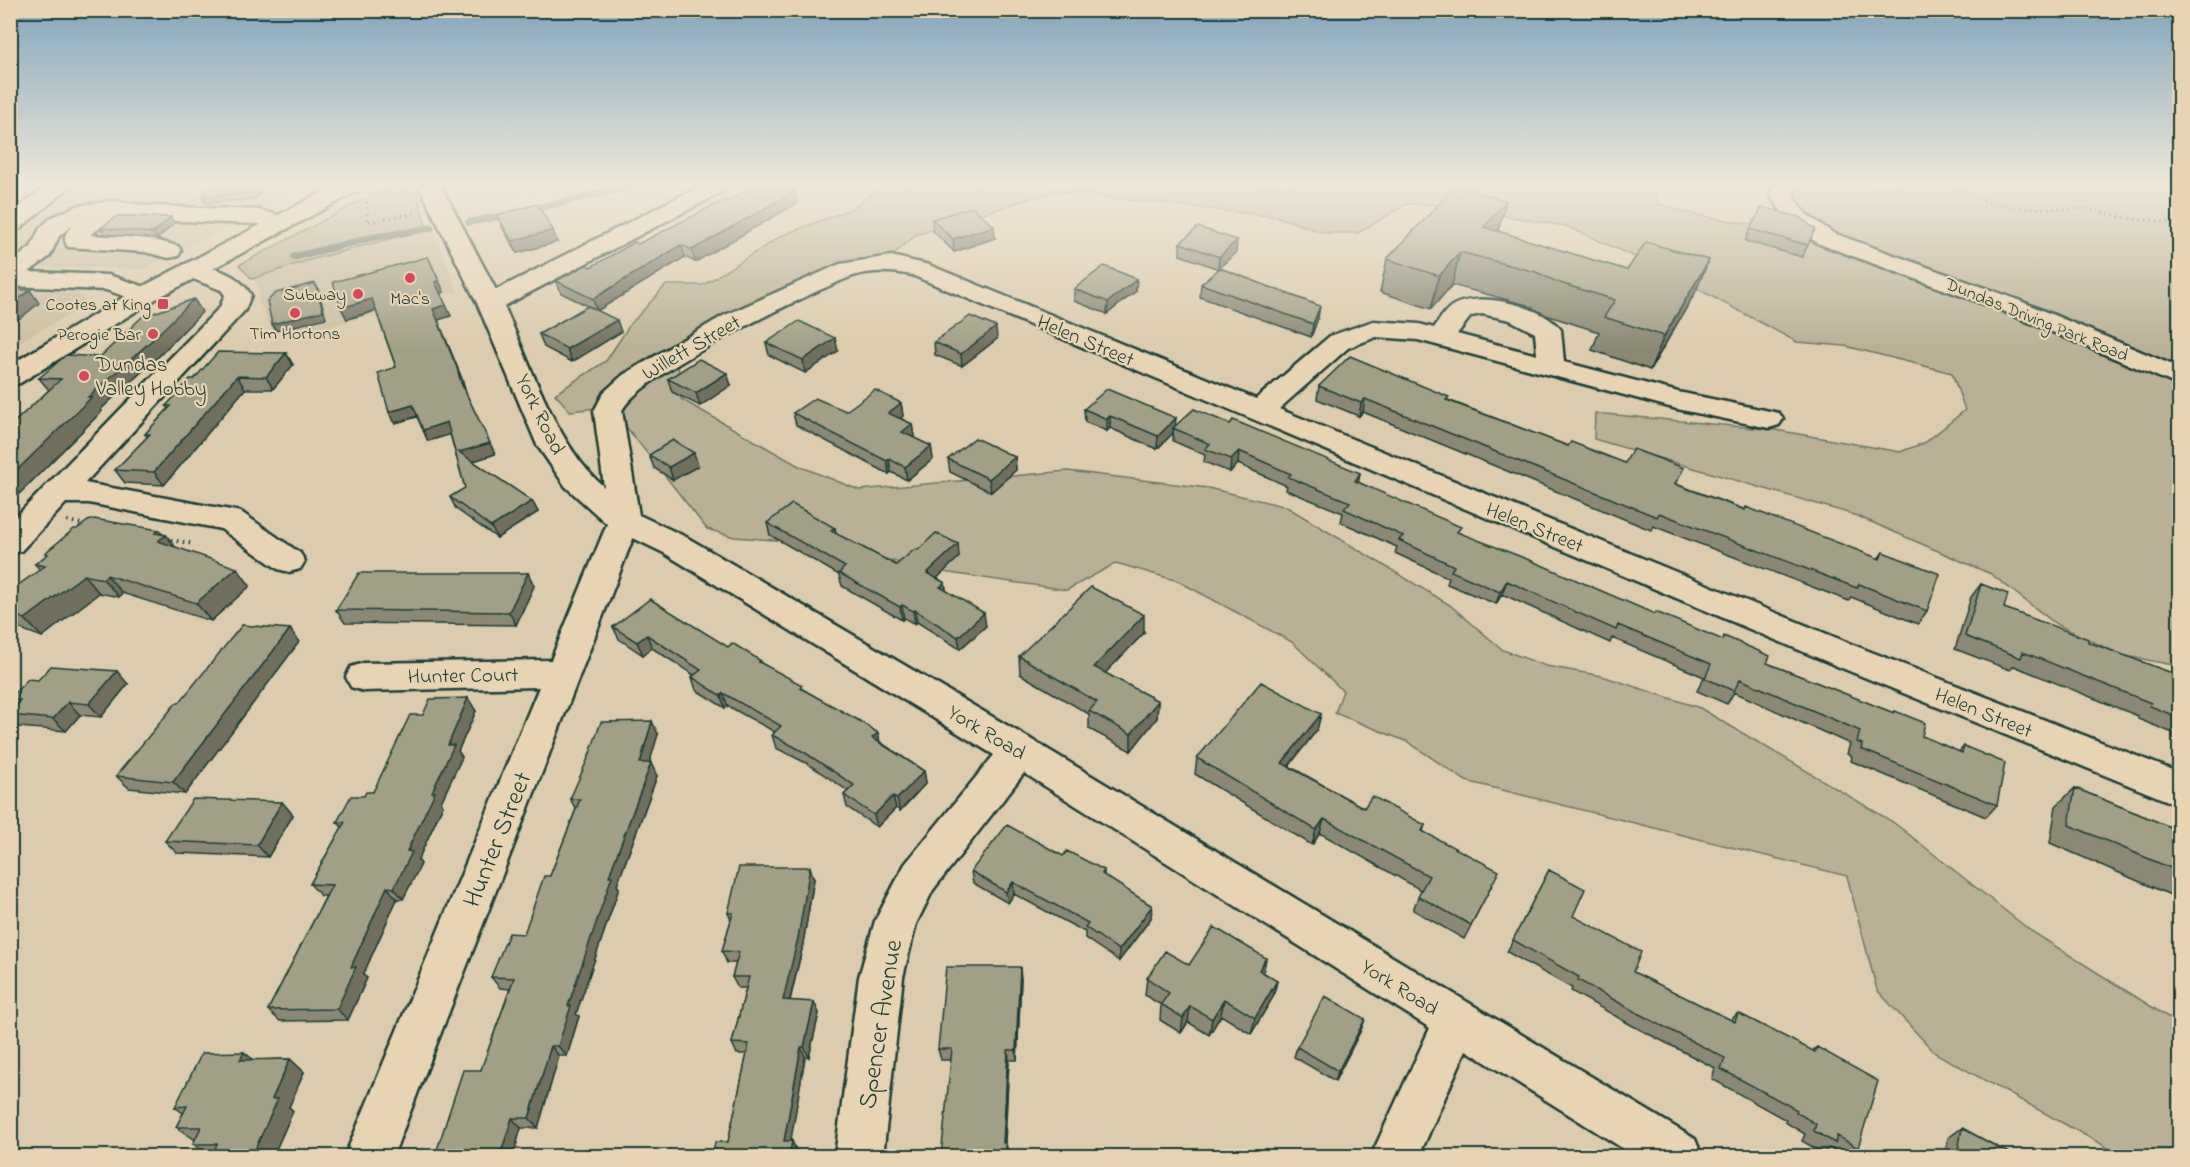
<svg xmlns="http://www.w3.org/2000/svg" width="2190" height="1167" viewBox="0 0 2190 1167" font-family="'Indie Flower',sans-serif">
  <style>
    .built { fill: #cbbea1 }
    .green { fill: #b9b095; stroke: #6c7664; stroke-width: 1.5 }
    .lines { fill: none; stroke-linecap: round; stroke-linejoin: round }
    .stream { stroke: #606e5d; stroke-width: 7 }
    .minor-casing { stroke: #1f3d34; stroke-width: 5 }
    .major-casing { stroke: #1f3d34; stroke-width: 5 }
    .path-far1 { stroke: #1f3d34; stroke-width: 3; stroke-dasharray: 1.5 4; stroke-linecap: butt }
    .path { stroke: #1f3d34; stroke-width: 4; stroke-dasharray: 1.5 4.5; stroke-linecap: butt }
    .minor { fill: #e8d4b3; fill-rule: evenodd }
    .major { fill: #e8d4b3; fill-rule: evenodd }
    .wall { fill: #8b8974; stroke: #1f3d34; stroke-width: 1.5 }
    .shaded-wall { fill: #716f5e; stroke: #1f3d34; stroke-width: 1.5 }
    .building { fill: #a29f87; stroke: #1f3d34; stroke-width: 1.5 }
    .poi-dot { fill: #d1495b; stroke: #e8d4b3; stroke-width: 2 }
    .labels { text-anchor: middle; stroke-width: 4.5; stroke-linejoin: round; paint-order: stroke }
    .far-poi-label { font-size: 18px; fill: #1f3d34; stroke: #e8d4b3; text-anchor: end }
    .far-street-label { font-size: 18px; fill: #1f3d34; stroke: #e8d4b3 }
    .street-label { font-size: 21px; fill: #1f3d34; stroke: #e8d4b3 }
    .poi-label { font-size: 21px; fill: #1f3d34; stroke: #e8d4b3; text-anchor: start }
    .near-street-label { font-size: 26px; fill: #1f3d34; stroke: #e8d4b3 }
  </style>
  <rect width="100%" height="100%" fill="#dccbac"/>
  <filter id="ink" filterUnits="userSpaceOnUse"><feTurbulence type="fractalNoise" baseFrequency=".0167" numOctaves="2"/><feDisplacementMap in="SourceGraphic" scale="12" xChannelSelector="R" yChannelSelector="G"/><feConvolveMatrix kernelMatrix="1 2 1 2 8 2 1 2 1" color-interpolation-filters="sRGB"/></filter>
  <g filter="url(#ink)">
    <path class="built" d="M79 186H308L143 269 11 267 10 241Z
      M455 186H597L593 188 465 202Z
      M432 228 458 291 324 328 273 331 258 300 259 286 239 265Z
      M11 289 82 292 78 294 86 300 74 312 11 346Z"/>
    <path class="green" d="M882 186H1654L1659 204 1696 215 1768 227 1808 238 1915 276 1821 237 1778 210V186H2179V666L2121 655 2056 624 1991 574 1855 515 1594 439 1595 413 1776 430 1900 452 1926 442 1965 410 1952 373 1845 346 1797 342 1653 265 1566 226 1438 205 1406 204 1358 233H1325L1278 217 1053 191 916 235 883 263 846 274 678 364 681 399 799 466 859 490 1068 471 1208 488 1287 507 1450 605 1503 650 1546 666 1602 676 1700 708 1893 822 2031 931 2179 1024V1156H2123L1935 1053 1877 990 1847 876 1466 781 1408 742 1335 713 1343 691 1292 642 1178 581 1116 563 1067 590 929 570 825 544 734 537 707 529 620 419 627 405 570 411 555 394 606 361 629 326 666 285H703L783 235 851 209Z
      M395 188 416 192 427 229 306 261 252 279 239 265 377 192Z"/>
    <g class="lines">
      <path class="stream" d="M529 210 631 186
        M469 222 508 215
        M294 257 370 238 431 228"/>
      <defs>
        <path id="minor" d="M46 186H71L18 230 10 232V213Z
          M419 186H441L496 290 700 186H727L724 191 504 306C530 363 556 446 604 487L594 411 604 392 623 375 723 316 840 264 891 256 929 265 1256 399 1330 336 1373 321 1419 324 1434 328C1439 321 1444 311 1452 306 1478 290 1544 306 1561 330L1564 362 1678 392 1779 413 1783 419 1779 425 1769 428 1677 409 1418 340 1376 337 1348 348 1279 409 1861 648 2180 773V806L1837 666 912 275C893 271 872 270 853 276 810 292 639 374 622 411L639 515 686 537 1032 740 1695 1139 1702 1156H1635L1466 1050 1419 1156H1371L1430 1028 1024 773 933 890 916 924 903 977 883 1156H835L859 977 875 921 905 864 994 755 664 553 633 538 393 1156H345L539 687 364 691 351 687 346 677 351 667 364 663 551 660 607 524 566 487 537 445 477 303ZM1482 314 1510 320 1535 333 1537 355 1457 334 1471 316Z
          M1772 186H1794L1793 196 1806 214 1833 233 2018 300 2180 368V386L2000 310 1817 243 1790 224 1771 196Z
          M112 201 152 206 259 210 288 218 292 223 288 228 280 230 258 224 152 220 122 215 119 221 104 225 90 235 145 238 178 246 181 251 178 256 169 258 145 252 68 247C61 237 67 231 74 224L59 236 50 256 29 272 109 275 154 290 158 295 154 300 145 303 106 290 10 286V263L31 247 40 228 52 217 77 206Z
          M192 263C215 268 238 273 251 295L245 310 85 483 241 512 300 553 305 561 300 569 289 572 278 569 221 529 89 503H66L21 551 10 554V523L220 307 225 295 221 290 183 275 180 270 183 265Z"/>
        <path id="major" d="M334 186H361L358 191 154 300 20 383 10 385V365L136 290Z"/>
      </defs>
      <use href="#minor" class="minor-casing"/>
      <use href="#major" class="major-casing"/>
      <path class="path-far1" d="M1953 186 1988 202 2018 208 2087 209 2131 219 2180 223
        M367 202V222L417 213"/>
      <path class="path" d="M67 521 86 525
        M165 539 194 544"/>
      <use href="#minor" class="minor"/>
      <use href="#major" class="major"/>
    </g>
    <path class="wall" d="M264 186 255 199 206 203 202 197Z
      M795 191 797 203 695 262 685 257 597 310 621 332 572 362 544 347 539 334 588 306 561 293 556 281 591 267 728 201Z
      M1506 201 1498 231 1695 293 1650 370 1592 350 1599 332 1546 315 1527 305 1452 285 1431 309 1380 292 1387 259Z
      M497 215 557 242 517 253 502 227Z
      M932 219 995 238 954 252 933 231Z
      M174 223 157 239 105 234 101 228Z
      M1750 229 1808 245 1802 257 1745 241Z
      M1180 243 1236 253 1218 269 1180 255Z
      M428 257 444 292 440 293 451 316 438 320 462 379 466 393 495 454 473 461 532 501 538 512 497 538 456 509 450 497 465 488 450 434 428 441 417 417 395 423 389 412 396 367 376 311 347 319 341 308Z
      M1201 284 1318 318 1311 337 1200 297Z
      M1074 289 1136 291 1107 314 1074 301Z
      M202 312 159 356 101 409 102 411 19 494H14L10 497V426L49 390 39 378 100 357Z
      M997 339 962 366 935 355 934 342Z
      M766 343 838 351 805 373 769 355Z
      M286 353 293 365 273 389H245L164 485 125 483 115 470 147 437 145 434 168 409 166 406 194 379Z
      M668 379 731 385 700 406 672 392Z
      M1319 386 1448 400 1568 446 1676 484 1878 559 1883 552 1927 611 1918 624 1851 597 1849 601 1653 526 1651 530 1363 412 1359 416 1317 399Z
      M901 403 903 416 900 418 912 424 914 437 913 438 931 446 933 459 907 480 891 472 889 474 796 425 793 413 846 411Z
      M1084 409 1176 426 1230 424 1360 473 1358 482 1459 533 1767 663 1893 713 1895 711 1922 736 1959 752 1964 746 1997 805 1986 817 1851 761 1852 757 1847 754 1850 744 1734 692 1727 704 1697 691 1704 677 1612 638 1610 643 1502 594 1496 604 1447 584 1449 578 1395 553 1397 547 1341 522 1343 513 1286 490 1287 486 1238 464 1230 472 1204 462 1205 455 1173 441V433L1157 449 1110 428 1107 431 1085 422Z
      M649 455 698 466 673 480 654 468Z
      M1015 457 1016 470 991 492 950 472 948 459Z
      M767 523 837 534 896 565 918 550 959 557 937 578 945 583 946 590 986 626 960 649 917 622 915 624 904 618 902 620 842 586 839 575 770 535Z
      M159 530 162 534 166 535 175 547 250 586 211 621 122 593 119 597 99 593 42 637 10 625V591L40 570 35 564 47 555 45 553Z
      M528 573 534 586 516 625 345 623 336 610Z
      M1981 584 2004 608 2088 642 2180 676V741L2173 738V733L2138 719V716L2014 666 2010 670 1955 649 1971 597Z
      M613 627 728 647 761 663 804 690 878 733 880 742 924 771 926 783 900 811 896 808 877 827 847 807 844 795 848 791 808 764 776 748 772 735 775 732 728 706 725 708 696 690 692 677 694 675 652 648 643 655 619 639Z
      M290 629 299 642 185 794 129 788 116 776 179 703Z
      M1144 633 1105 673 1158 701 1157 718 1131 751 1089 729V714L1020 674 1019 656Z
      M38 680 128 684 101 717 80 715 66 731 19 727 10 719V710L15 704 10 700V698Z
      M476 711 458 751 462 757 441 802 443 805 418 860 421 864 403 899H397L363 975 367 978 348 1020 280 1021 268 1010 326 896H321L310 884 342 827 337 822 364 796 373 792 423 715Z
      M1321 714 1317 730 1289 766 1364 808 1425 825 1423 831 1492 885 1464 939 1413 910 1421 890 1320 833 1312 845 1195 774 1197 758Z
      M658 734 649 763 657 776 617 885 619 888 576 1014 579 1016 567 1056H559L538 1128H521L513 1156 481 1070 510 989 500 988 491 977 524 934 550 876 576 809 570 799Z
      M2075 788 2180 831V899L2050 843 2056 806Z
      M282 802 293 815 268 857 177 853 165 841Z
      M1063 856 1104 870V876L1152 906 1151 918 1119 961 1085 938V932L1014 894 1008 903 973 883 971 871Z
      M1549 870 1573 916 1633 972 1731 1020 1738 1013 1812 1051 1817 1047 1858 1148 1848 1156H1844L1829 1148 1823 1153 1802 1141 1805 1134 1785 1122 1786 1120 1712 1079 1715 1068 1633 1026 1571 991 1572 988 1507 952Z
      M814 879 802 949 790 1001 814 1002 819 1013 809 1057H805L790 1141H792L796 1150V1156H712L728 1142 747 1054H737L732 1043 746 988H738L732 977 736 963H727L722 951 731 920 728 913Z
      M1266 958 1263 972 1277 981 1273 997 1251 1034 1221 1015 1209 1035 1188 1022 1181 1033 1160 1020 1161 1005 1145 995 1147 978 1189 965Z
      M1021 979 1017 1060H1009L1005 1143H1006L1008 1152 951 1060H941L938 1049Z
      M1365 1019 1361 1030 1335 1081 1294 1057 1297 1047Z
      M290 1059 304 1072 289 1107 293 1111 273 1156H211L193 1144 196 1139H194L176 1127 183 1113 175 1107 254 1060Z
      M1962 1128 2014 1156H1945L1948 1138Z"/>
    <path class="shaded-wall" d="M257 186H264L255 199 252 193Z
      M795 191 797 203 695 262 692 250Z
      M1506 201 1498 233 1484 227Z
      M171 217 174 223 157 239 153 233Z
      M994 226 995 238 954 252 953 239Z
      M553 230 557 242 517 253 512 241Z
      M1237 240 1236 253 1218 269 1219 257Z
      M681 245 685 257 597 311 593 299Z
      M1460 252 1452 285 1431 309 1439 276Z
      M1709 260 1695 293 1650 370 1664 336Z
      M1137 279 1136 291 1107 314 1108 302Z
      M439 281 444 292 440 293 435 282Z
      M315 283 318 289 326 318 276 331 272 324Z
      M30 290 39 303 13 324 10 321V306Z
      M194 299 202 312 159 356 101 409 102 411 19 494 10 484V477L88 397Z
      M372 299 377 310 347 319 341 308Z
      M446 305 451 316 438 320 462 379 466 394 461 383 433 309Z
      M1320 306 1318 318 1311 337 1313 324Z
      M617 320 621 332 572 362 567 349Z
      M996 327 997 339 962 366 961 354Z
      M835 338 838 351 805 373 803 360Z
      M286 353 293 365 273 389 266 377Z
      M727 373 731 385 700 406 696 393Z
      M237 376 245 389 164 485 154 472Z
      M1365 399 1363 412 1359 416 1361 403Z
      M901 403 903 416 890 426 888 413Z
      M413 405 418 416 395 423 389 412Z
      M1110 416V428L1107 431V419Z
      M1176 418 1175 429 1173 428V433L1157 449 1158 436Z
      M447 422 452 434 428 441 423 430Z
      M912 424 914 437 903 445 902 432Z
      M490 443 495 454 465 464 459 452Z
      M931 446 933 459 907 480 905 467Z
      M1239 451 1238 464 1230 472 1231 459Z
      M694 453 698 466 673 480 669 467Z
      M1015 457 1016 470 991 492 989 479Z
      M889 459 891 472 889 474 887 461Z
      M1360 473 1358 486 1355 481Z
      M10 490 14 494 10 497Z
      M532 501 538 512 497 538 491 527Z
      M835 528 838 541 831 531Z
      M159 530 164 537 166 535 180 553 158 541 155 533Z
      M958 544 959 557 929 586 927 573Z
      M237 568 250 586 211 621 196 603Z
      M528 573 534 586 516 625 509 612Z
      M84 575 99 593 42 637 25 619Z
      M107 575 122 593 119 597 103 579Z
      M1507 581 1502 594 1496 604 1500 592Z
      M945 583 947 596 940 587Z
      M902 605 904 618 902 620 900 607Z
      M915 610 917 622 915 624 913 611Z
      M984 613 986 626 960 649 958 637Z
      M1144 615V633L1094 685V667Z
      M290 629 299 642 185 794 173 782Z
      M647 635 652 648 643 655 637 642Z
      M117 671 128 684 101 717 89 704Z
      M723 693 728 706 725 708 721 696Z
      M468 698 476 711 458 751 462 757 441 802 443 805 418 860 421 864 403 899 394 888 448 745Z
      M1158 701 1157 718 1131 751V734Z
      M68 702 80 715 66 731 53 719Z
      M1321 714 1317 730 1279 778 1282 763Z
      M652 721 658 734 646 775 640 763Z
      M878 733 880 745 872 738Z
      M651 763 657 776 617 885 619 888 576 1014 579 1016 567 1056 558 1046 568 1006 609 876Z
      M924 771 926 783 900 811 897 799Z
      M893 796 896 808 877 827 874 815Z
      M282 802 293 815 268 857 257 845Z
      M1324 819 1320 833 1312 845 1316 830Z
      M810 867 814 879 802 949 787 1011 783 1000Z
      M1013 882 1014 894 1008 903 1006 892Z
      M387 887 397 899 363 975 367 978 348 1020 337 1009 351 967Z
      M1152 906 1151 918 1119 961V950Z
      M1266 958 1263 974 1259 970Z
      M1020 967 1021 979 1017 1060 1016 1050Z
      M1277 981 1273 997 1251 1034 1255 1018Z
      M1224 999 1221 1015 1209 1035 1212 1019Z
      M814 1002 819 1013 809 1057 804 1047Z
      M1190 1006 1188 1022 1181 1033 1183 1018Z
      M1365 1019 1361 1030 1335 1081 1338 1071Z
      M551 1046 559 1056 538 1128 529 1118Z
      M801 1047 805 1057 789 1151 784 1141Z
      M1008 1050 1009 1060 1004 1152 1003 1143Z
      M244 1052 260 1065 240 1060Z
      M290 1059 304 1072 289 1107 293 1111 273 1156H252L272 1099Z
      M512 1118 521 1128 513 1156H500Z
      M792 1141 796 1150V1156H789Z"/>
    <path class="building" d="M210 186H257L252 193 202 197Z
      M755 186H779L795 191 692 250 681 245 593 299 556 281 586 265 591 267 635 242 638 244 724 200 728 201Z
      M1456 186 1506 201 1484 227 1627 270 1646 242 1709 260 1664 336 1604 317 1615 300 1557 282 1536 272 1460 252 1439 276 1387 259Z
      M537 204 553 230 512 241 497 215Z
      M972 207 994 226 953 239 932 219Z
      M1762 207 1799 217 1815 229 1808 245 1750 229Z
      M117 216 171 217 153 233 101 228Z
      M1198 227 1237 240 1219 257 1180 243Z
      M428 257 439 281 435 282 446 305 433 309 457 368 461 383 490 443 459 452 532 501 491 527 450 497 465 488 447 422 423 430 413 405 389 412 378 373 396 367 372 299 341 308 333 282Z
      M1104 266 1137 279 1108 302 1074 289Z
      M1220 268 1320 306 1313 324 1201 284Z
      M315 283 323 311 272 324 267 301 276 293Z
      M10 290H30L10 306Z
      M194 299 150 342 88 397H92L10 477V426L61 379 39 378 66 355 100 357 142 317Z
      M588 306 617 320 567 349 539 334Z
      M970 316 996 327 961 354 934 342Z
      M799 321 835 338 803 360 766 343Z
      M218 352 286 353 266 377 237 376 154 472 115 470 150 434H145L171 406H166L190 379H194Z
      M1350 356 1449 397 1446 400 1568 446 1571 442 1625 463 1633 449 1684 468 1675 484 1745 510 1746 507 1880 559 1883 552 1940 574 1927 611 1859 584 1857 588 1659 513 1657 517 1365 399 1361 403 1319 386Z
      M699 359 727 373 696 393 668 379Z
      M1107 389 1176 418 1158 436 1110 416 1107 419 1084 409Z
      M875 390 901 403 888 413 912 424 902 432 931 446 905 467 889 459 887 461 793 413 815 398 846 411Z
      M1194 409 1230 424 1233 420 1360 473 1355 481 1461 527 1457 532 1532 561 1655 614 1656 612 1723 640 1724 636 1770 656 1767 663 1894 713 1895 711 1925 723 1922 736 1962 753 1964 746 2005 763 1997 805 1861 749 1862 744 1857 742 1860 731 1740 679 1734 691 1705 678 1711 664 1618 625 1616 630 1507 581 1500 592 1451 571 1454 566 1399 540 1403 536 1344 509 1350 502 1288 477 1291 474 1239 451 1231 459 1205 449 1210 444 1173 428Z
      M975 438 1015 457 989 479 948 459Z
      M673 440 694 453 669 467 649 455Z
      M792 504 835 528 831 531 896 565 915 549 918 550 936 533 958 544 927 573 945 583 940 587 984 613 958 637 915 610 913 611 902 605 900 607 839 573 845 567 767 523Z
      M94 519 159 530 155 533 166 535 158 541 237 568 196 603 107 575 103 579 84 575 25 619 10 613V591L45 566 35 564 48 554 45 553 74 529H77L88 521Z
      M359 573H528L509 612 336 610Z
      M1981 584 2008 594 2004 608 2088 639V642L2180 676V718L2150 706 2151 703 2023 652 2021 658 1965 636Z
      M1091 587 1144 615 1094 667 1158 701 1131 734 1089 711 1097 702 1019 656Z
      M650 599 728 647 732 643 761 661 759 662 802 685 800 688 858 720 878 733 872 738 924 771 897 799 893 796 874 815 844 795 854 785 804 752 772 735 781 726 723 693 721 696 692 677 701 670 647 635 637 642 613 627Z
      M242 625 290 629 173 782 116 776 176 703H179Z
      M51 666 117 671 89 704 68 702 53 719 10 715V710L20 700 10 699V698L28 679 38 680Z
      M1261 682 1321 714 1282 763 1364 808 1372 796 1425 825 1422 831 1499 871 1471 925 1418 896 1429 876 1324 819 1316 830 1197 758Z
      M468 698 448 745H454L432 792H435L407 851 412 852 394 888 387 887 351 967H356L337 1009 268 1010 332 885 310 884 345 822H337L351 796H364L366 792H373L410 715H423L430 699Z
      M652 721 640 763H651L609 876H612L568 1006H571L558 1046H551L529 1118H512L500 1156H435L463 1070H481L514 978 491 977 509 933 524 934 544 876H550L580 799H570L589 756 601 722Z
      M2075 788 2180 831V872L2069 825Z
      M193 799 282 802 257 845 165 841Z
      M1007 825 1063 856 1067 851 1104 870 1102 874 1152 906 1119 950 1085 927 1088 923 1013 882 1006 892 971 871Z
      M739 867H810L798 938 783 1000 814 1002 804 1047H801L784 1141H792L789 1156H712L715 1142H728L749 1044 732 1043 749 977H732L739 952 722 951 733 913H728Z
      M1549 870 1585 889 1573 916 1641 952 1633 972 1735 1022 1738 1013 1815 1052 1817 1047 1878 1081 1858 1148 1837 1136 1835 1143 1814 1131 1816 1124 1796 1112 1797 1110 1721 1069 1725 1058 1641 1015 1578 980 1579 977 1513 940Z
      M1214 927 1266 958 1259 970 1277 981 1255 1018 1224 999 1212 1019 1190 1006 1183 1018 1161 1004 1169 993 1147 978 1165 951 1189 965Z
      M946 967H1020L1016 1050H1008L1003 1143H1006V1156H941L952 1049H938Z
      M1325 996 1365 1019 1338 1071 1297 1047Z
      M244 1052 240 1060 290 1059 272 1099H278L252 1156H211L217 1144H193L201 1127H176L187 1106 175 1107 202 1053Z
      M1962 1128 2014 1156H1957Z"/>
  </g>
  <linearGradient id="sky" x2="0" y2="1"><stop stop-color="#83a5bc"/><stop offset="0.53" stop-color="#efe8da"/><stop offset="1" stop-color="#efe8da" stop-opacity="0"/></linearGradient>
  <rect width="2190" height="349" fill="url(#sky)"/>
  <g class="poi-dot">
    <circle cx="410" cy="278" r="6"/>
    <circle cx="358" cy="294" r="6"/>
    <rect x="157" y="298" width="12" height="12" rx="3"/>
    <circle cx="295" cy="313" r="6"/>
    <circle cx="153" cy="334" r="6"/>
    <circle cx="84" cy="376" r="6"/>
  </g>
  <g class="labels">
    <g class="far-poi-label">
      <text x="346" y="300">Subway</text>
      <text x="410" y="304" text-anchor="middle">Mac's</text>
      <text x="151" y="310">Cootes at King</text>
      <text x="295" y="339" text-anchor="middle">Tim Hortons</text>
      <text x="141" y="340">Perogie Bar</text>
    </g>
    <g class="far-street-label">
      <text transform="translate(2037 319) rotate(22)" y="6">Dundas Driving Park Road</text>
    </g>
    <g class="street-label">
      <text transform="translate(1086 340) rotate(23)" y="7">Helen Street</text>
      <text transform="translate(691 347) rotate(-30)" y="7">Willett Street</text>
      <text transform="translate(541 414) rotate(64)" y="7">York Road</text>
      <text transform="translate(1535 527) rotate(22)" y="7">Helen Street</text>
      <text transform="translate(463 675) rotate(-1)" y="7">Hunter Court</text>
      <text transform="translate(1984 712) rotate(22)" y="7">Helen Street</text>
      <text transform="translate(987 732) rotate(31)" y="7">York Road</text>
      <text transform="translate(1400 987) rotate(32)" y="7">York Road</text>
    </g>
    <g class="poi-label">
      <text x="96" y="371">Dundas<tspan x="96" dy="24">Valley Hobby</tspan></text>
    </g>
    <g class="near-street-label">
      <text transform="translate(496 839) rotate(-68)" y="9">Hunter Street</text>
      <text transform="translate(879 1024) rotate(-81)" y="9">Spencer Avenue</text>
    </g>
  </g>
  <rect width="2190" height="1167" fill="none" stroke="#e8d4b3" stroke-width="36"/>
  <rect x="18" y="18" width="2154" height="1131" fill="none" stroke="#1f3d34" stroke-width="2" filter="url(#ink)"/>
</svg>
